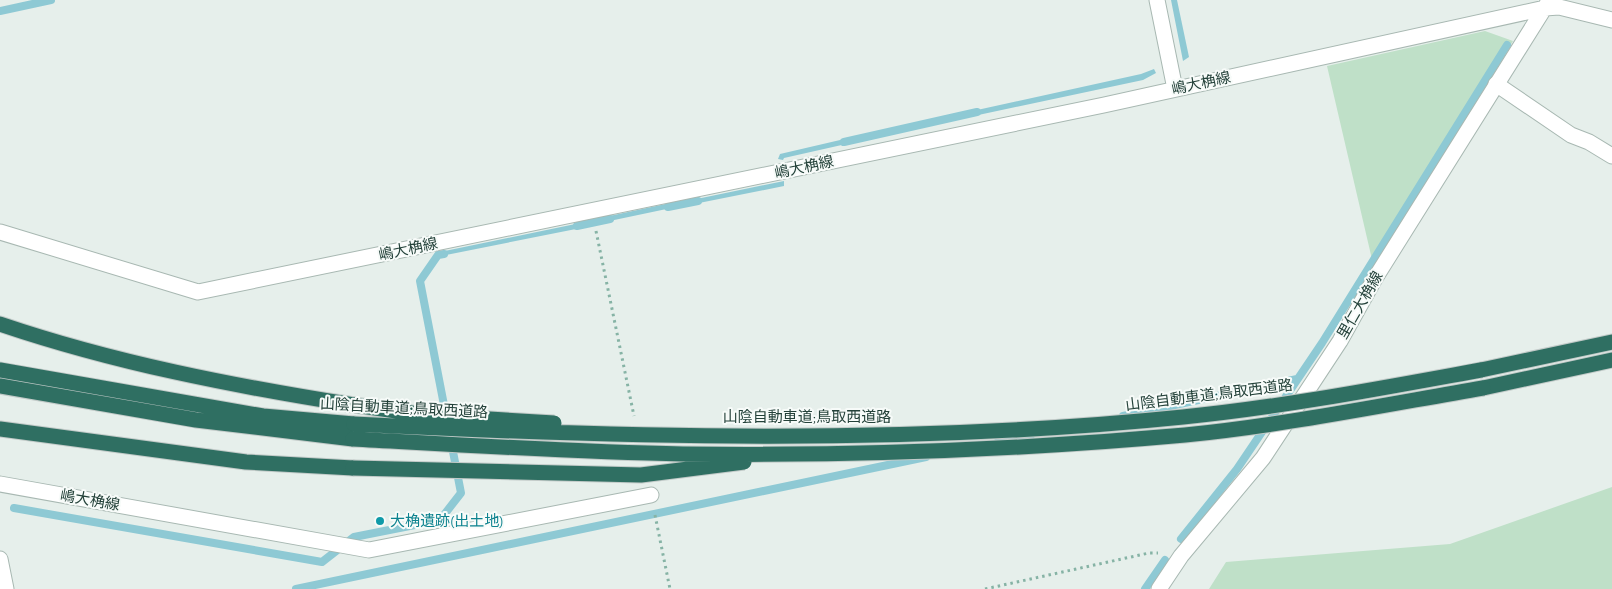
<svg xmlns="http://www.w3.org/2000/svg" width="1612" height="589" viewBox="0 0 1612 589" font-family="'Alegreya Sans','Noto Sans JP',sans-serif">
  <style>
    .green { fill: #bfe0c8 }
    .water { fill: #8ec9d4 }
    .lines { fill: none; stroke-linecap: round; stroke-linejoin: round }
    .stream { stroke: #8ec9d4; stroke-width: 8 }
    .service-casing { stroke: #a8b8b2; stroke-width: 17 }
    .minor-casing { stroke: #a8b8b2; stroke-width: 17 }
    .motorway-casing { stroke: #c2cac8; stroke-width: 17 }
    .path { stroke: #86b3a5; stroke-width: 3; stroke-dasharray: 2.5 4; stroke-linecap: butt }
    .service { stroke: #fff; stroke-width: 15 }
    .minor { stroke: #fff; stroke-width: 15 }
    .motorway { stroke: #2f6f62; stroke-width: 15 }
    .motorway-bridge-casing { stroke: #c2cac8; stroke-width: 17; stroke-linecap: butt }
    .motorway-bridge { stroke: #2f6f62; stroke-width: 15 }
    .culture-dot { fill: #0f9aa8; stroke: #f7fbf9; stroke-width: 2 }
    .labels { text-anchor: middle; stroke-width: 4; stroke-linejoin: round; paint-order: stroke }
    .street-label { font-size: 15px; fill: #24423a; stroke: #f7fbf9 }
    .culture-label { font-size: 15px; fill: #0d838f; stroke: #f7fbf9; text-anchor: start }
  </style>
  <rect width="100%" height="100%" fill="#e6efeb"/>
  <path class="green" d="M1485 31 1513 41 1374 268 1327 66Z
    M1612 487V589H1209L1226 562 1450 544Z"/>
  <path class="water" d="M1171 0H1177L1189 57 1183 61Z
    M1154 69 1156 73 1143 80 969 117 968 112 1141 74Z
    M853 137 855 142 784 158 783 160 778 159 780 154Z
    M784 181V186L689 205 687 201Z
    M675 202 676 207 600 223V218Z
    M585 222 586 227 436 257 435 253Z"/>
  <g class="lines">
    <path class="stream" d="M0 11 51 0
      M844 142 977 112
      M668 207 698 201
      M577 226 610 219
      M1123 416 1297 379
      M998 442 1031 435
      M14 508 322 562 354 537 440 520 461 493 420 281 438 255 444 254
      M1181 539 1237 469 1322 343 1507 45
      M296 589 926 457
      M1145 589 1165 560"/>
    <defs>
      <path id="service" d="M1496 84 1571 135 1589 142 1612 156"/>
      <path id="minor" d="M1157 0 1175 89
        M0 232 198 292 1104 105 1545 8 1559 7 1612 20
        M0 484 369 550 651 495
        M0 559 6 589
        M1159 589 1181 556 1263 458 1340 341 1374 280 1547 4"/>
      <path id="motorway" d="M0 324C115 363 234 386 354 405
        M0 370 263 416 354 424
        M1481 370 1612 342
        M0 386 196 420 353 439
        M1483 388 1612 360
        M0 429 246 462 353 468"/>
    </defs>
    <use href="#service" class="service-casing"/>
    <use href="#minor" class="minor-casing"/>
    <use href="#motorway" class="motorway-casing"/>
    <path class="path" d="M596 231 634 416
      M655 515 670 589
      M985 589 1149 553H1158"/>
    <use href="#service" class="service"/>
    <use href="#minor" class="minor"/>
    <use href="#motorway" class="motorway"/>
    <defs>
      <path id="motorway-bridge" d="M354 405 425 415 554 423
        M354 424C630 438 908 445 1183 417 1283 407 1382 388 1481 370
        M353 439C463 445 573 452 683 454 850 456 1019 450 1185 435 1285 425 1384 405 1483 388
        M353 468 641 475 744 462"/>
    </defs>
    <use href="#motorway-bridge" class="motorway-bridge-casing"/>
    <use href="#motorway-bridge" class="motorway-bridge"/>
  </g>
  <circle class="culture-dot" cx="380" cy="521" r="5"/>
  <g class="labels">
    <g class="street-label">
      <text transform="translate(1201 83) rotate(-12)" y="5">嶋大桷線</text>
      <text transform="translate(804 167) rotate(-12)" y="5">嶋大桷線</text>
      <text transform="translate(408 249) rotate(-12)" y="5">嶋大桷線</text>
      <text transform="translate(1360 305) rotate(-60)" y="5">里仁大桷線</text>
      <text transform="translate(1209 395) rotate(-7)" y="5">山陰自動車道;鳥取西道路</text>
      <text transform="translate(404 408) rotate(3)" y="5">山陰自動車道;鳥取西道路</text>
      <text x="807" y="422">山陰自動車道;鳥取西道路</text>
      <text transform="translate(90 500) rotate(10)" y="5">嶋大桷線</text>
    </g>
    <g class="culture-label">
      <text x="390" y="526">大桷遺跡(出土地)</text>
    </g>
  </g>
</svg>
